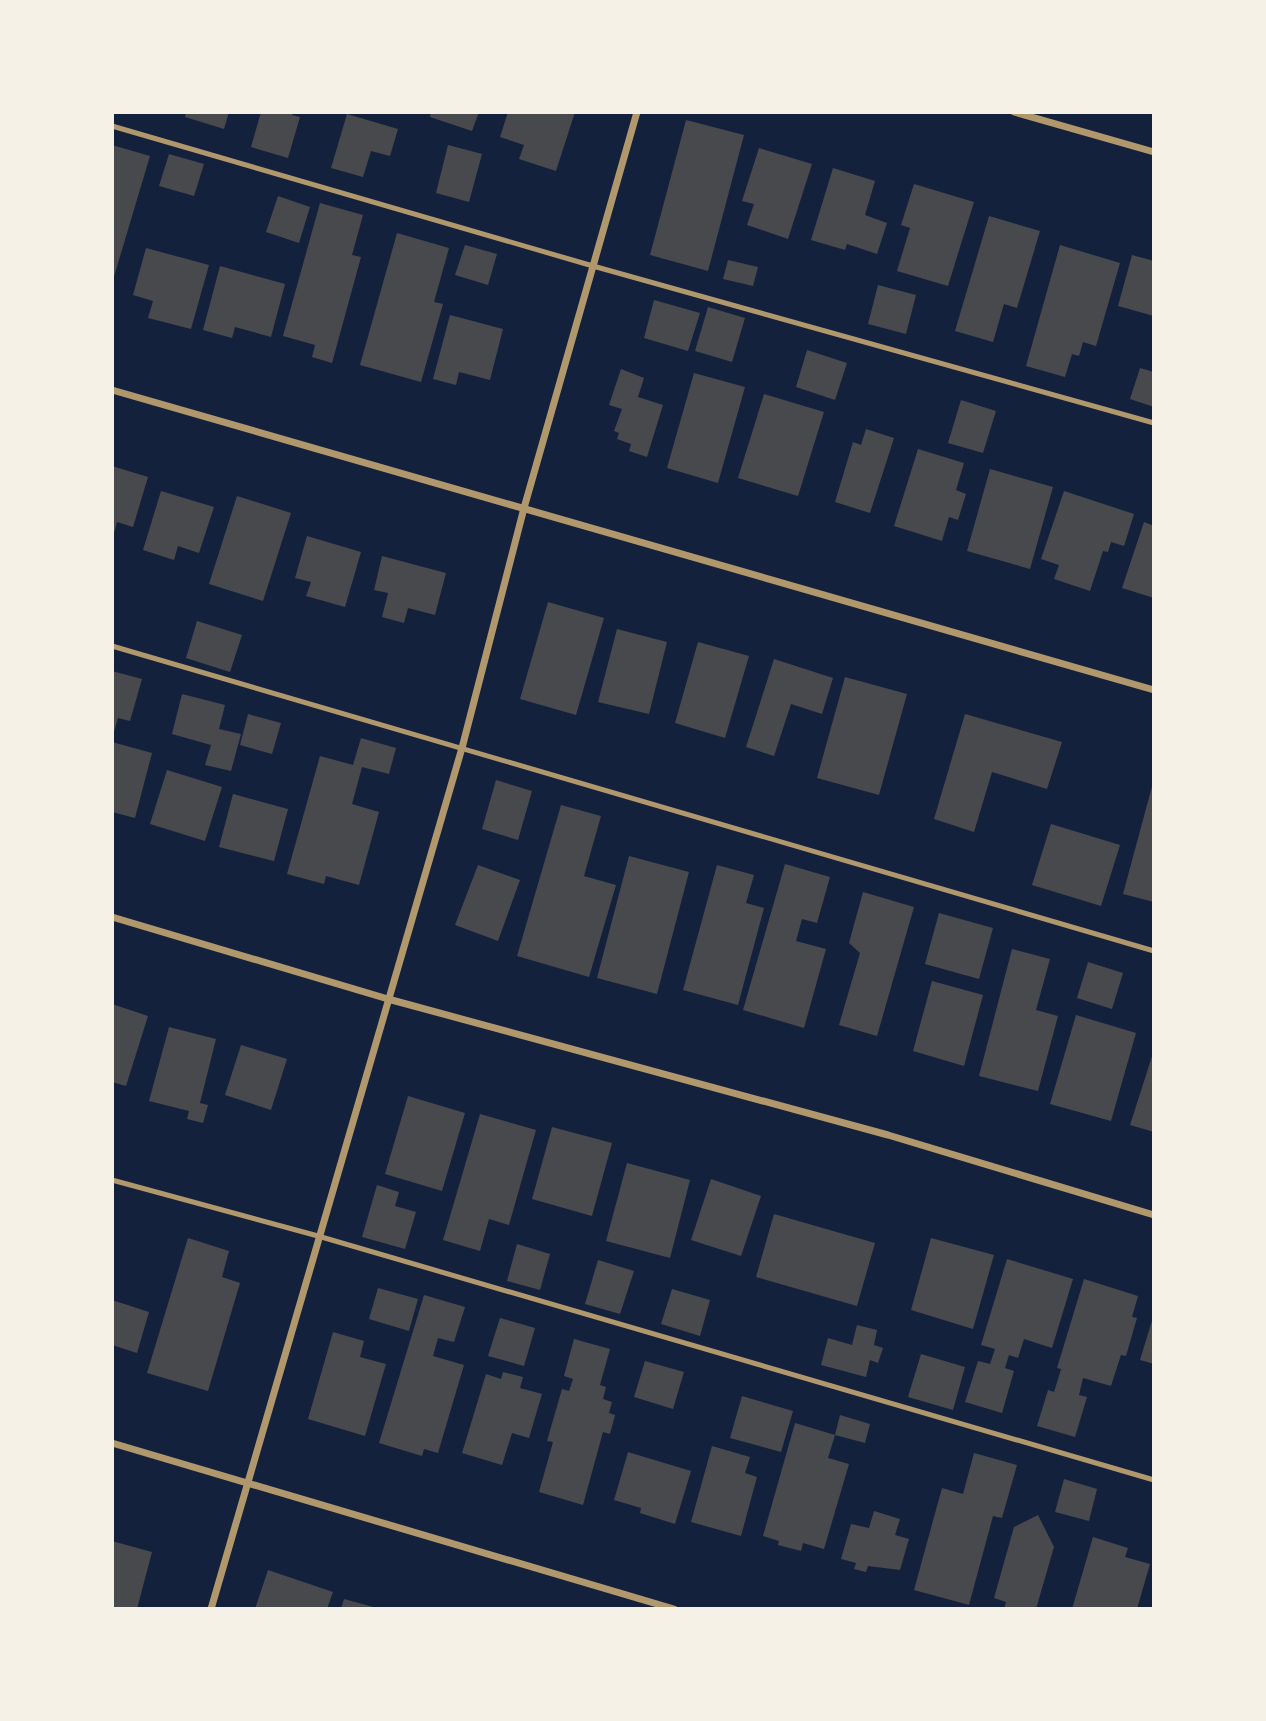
<svg xmlns="http://www.w3.org/2000/svg" width="1266" height="1721" viewBox="0 0 1266 1721" font-family="'Source Sans 3',sans-serif">
  <style>
    .building { fill: #48494c }
    .lines { fill: none; stroke-linecap: round; stroke-linejoin: round }
    .service { stroke: #b1986c; stroke-width: 5 }
    .minor { stroke: #b1986c; stroke-width: 7 }
  </style>
  <rect width="100%" height="100%" fill="#14213d"/>
  <path class="building" d="M186 112H229L224 129 185 117Z
    M261 112H293L292 115 300 117 288 158 251 147Z
    M431 112H479L472 131 430 117Z
    M508 112H575L556 171 519 159 524 145 500 137Z
    M347 114 398 129 390 156 371 151 363 177 331 168Z
    M686 120 744 135 708 271 650 255Z
    M112 145 150 156 113 280H112Z
    M448 145 482 154 469 202 436 193Z
    M759 148 812 164 788 239 747 225 754 204 742 201Z
    M169 154 204 164 194 196 159 186Z
    M833 168 875 181 865 215 887 223 877 254 847 244 845 250 811 240Z
    M914 184 974 202 948 286 897 271 910 228 901 225Z
    M278 196 310 207 299 243 266 232Z
    M320 203 363 215 352 255 361 257 332 363 312 357 315 345 283 336Z
    M989 216 1040 231 1017 308 1004 304 993 342 955 331Z
    M397 233 449 248 434 302 443 304 421 382 360 365Z
    M465 245 497 254 488 285 455 275Z
    M1060 245 1120 263 1096 346 1083 342 1079 356 1072 354 1065 377 1026 366Z
    M146 248 209 265 191 329 148 318 153 301 133 295Z
    M1132 255 1154 261V316L1118 306Z
    M728 260 758 267 753 286 723 279Z
    M220 266 285 284 271 337 235 327 232 338 203 330Z
    M878 285 916 295 906 334 868 324Z
    M654 300 700 313 688 351 644 338Z
    M708 307 745 318 732 362 695 351Z
    M450 315 503 329 490 380 459 372 456 385 433 379Z
    M807 350 847 363 835 400 796 387Z
    M1140 368 1154 372V407L1130 399Z
    M621 369 644 378 638 397 663 405 647 457 629 451 631 444 617 439 619 433 614 431 622 409 609 405Z
    M694 373 745 387 718 483 667 468Z
    M764 394 824 412 798 496 738 478Z
    M961 400 996 411 983 453 948 443Z
    M866 429 894 438 870 513 835 502 853 442 861 445Z
    M918 449 964 463 956 490 966 494 958 520 949 517 942 541 894 526Z
    M112 466 148 477 133 527 117 522 113 537Z
    M990 469 1053 487 1030 569 967 551Z
    M161 491 214 507 199 553 178 546 174 560 143 550Z
    M1064 491 1134 514 1124 546 1111 542 1108 552 1103 551 1090 591 1054 579 1059 565 1041 559Z
    M237 496 291 513 263 601 209 584Z
    M1144 522 1154 526V598L1122 588Z
    M307 536 361 552 345 607 306 596 311 582 295 578Z
    M382 556 446 573 435 615 408 608 404 623 382 617 388 593 374 590Z
    M548 602 604 618 576 715 520 699Z
    M197 621 242 635 230 672 186 658Z
    M617 629 667 642 649 714 598 702Z
    M698 642 749 656 725 738 675 723Z
    M774 659 833 678 822 714 791 704 774 756 746 747Z
    M112 671 142 679 130 721 118 718 113 735Z
    M845 677 907 694 879 795 817 778Z
    M182 694 225 705 219 729 241 734 231 771 205 765 211 745 172 734Z
    M248 714 281 723 272 754 240 745Z
    M965 714 1062 742 1047 789 992 772 974 832 934 819Z
    M361 738 396 748 389 774 362 767 352 804 379 812 359 885 326 876 324 884 287 874 320 756 353 765Z
    M112 742 152 753 135 818 112 812Z
    M167 770 222 787 205 841 150 824Z
    M1154 779V902L1123 894Z
    M496 780 532 791 518 840 482 829Z
    M233 794 288 809 274 861 219 847Z
    M561 805 601 816 584 876 616 885 589 977 517 956Z
    M1051 824 1120 845 1101 906 1032 885Z
    M629 856 689 872 657 994 597 978Z
    M785 864 830 877 817 923 802 919 796 941 826 949 804 1028 743 1010Z
    M478 865 520 880 498 941 455 925Z
    M717 865 754 875 746 903 764 908 738 1005 683 990Z
    M863 892 914 907 877 1036 839 1025 860 953 849 943Z
    M939 913 993 928 979 979 925 964Z
    M1012 949 1050 959 1036 1010 1058 1016 1038 1091 979 1076Z
    M1088 962 1123 973 1112 1009 1077 998Z
    M932 981 983 995 964 1066 913 1051Z
    M112 1004 148 1016 126 1086 112 1082Z
    M1076 1015 1136 1033 1111 1121 1050 1104Z
    M169 1027 216 1039 200 1103 208 1105 203 1123 187 1119 189 1111 149 1101Z
    M241 1045 287 1059 271 1110 225 1095Z
    M1154 1050V1132L1130 1125Z
    M408 1096 465 1113 442 1191 385 1174Z
    M480 1114 536 1130 509 1225 489 1219 480 1251 443 1240Z
    M552 1127 612 1143 592 1216 532 1199Z
    M627 1163 690 1180 670 1258 606 1241Z
    M711 1179 761 1196 741 1256 691 1240Z
    M377 1185 399 1192 395 1206 416 1212 405 1249 362 1237Z
    M774 1214 875 1243 857 1306 756 1277Z
    M188 1238 229 1251 222 1277 240 1283 208 1391 147 1373Z
    M931 1238 994 1255 973 1329 911 1310Z
    M517 1244 550 1254 540 1290 507 1281Z
    M1007 1259 1073 1279 1052 1348 1024 1339 1018 1358 1009 1355 1005 1368 1014 1371 1002 1413 965 1402 978 1361 990 1364 995 1349 981 1345Z
    M598 1260 634 1271 620 1314 585 1304Z
    M1084 1279 1138 1296 1132 1317 1137 1318 1126 1356 1121 1355 1111 1386 1083 1378 1079 1395 1087 1397 1075 1437 1037 1426 1048 1390 1054 1392 1061 1369 1057 1368Z
    M378 1288 418 1299 409 1331 369 1319Z
    M672 1289 710 1300 700 1336 661 1324Z
    M424 1295 465 1307 454 1342 438 1338 433 1356 464 1365 438 1453 424 1449 422 1456 379 1443Z
    M112 1300 149 1312 137 1353 112 1345Z
    M1154 1314V1364L1140 1360Z
    M500 1318 535 1328 524 1366 488 1356Z
    M857 1325 877 1330 874 1345 883 1348 878 1363 870 1360 866 1377 821 1365 828 1338 852 1345Z
    M333 1332 364 1341 360 1357 386 1364 365 1436 308 1419Z
    M574 1339 610 1349 600 1385 606 1387 603 1399 612 1402 609 1413 615 1415 610 1434 603 1432 583 1505 539 1492 553 1442 547 1441 562 1389 569 1391 573 1379 564 1376Z
    M921 1354 965 1367 953 1410 908 1397Z
    M645 1361 684 1372 673 1409 634 1397Z
    M503 1372 523 1377 520 1388 542 1394 529 1438 512 1433 502 1465 462 1453 486 1374 501 1379Z
    M742 1396 793 1411 781 1452 730 1438Z
    M840 1415 870 1424 865 1443 835 1435Z
    M795 1423 835 1435 828 1458 849 1464 824 1549 803 1543 801 1551 778 1545 779 1541 763 1536Z
    M712 1446 750 1457 745 1473 757 1477 741 1536 691 1522Z
    M628 1452 691 1471 675 1524 640 1513 641 1508 614 1500Z
    M974 1453 1017 1465 1002 1518 993 1516 969 1605 914 1590 942 1488 963 1494Z
    M1064 1479 1097 1489 1089 1521 1055 1512Z
    M874 1511 900 1519 895 1535 909 1539 900 1570 868 1566 866 1572 854 1569 856 1563 841 1559 851 1524 869 1528Z
    M1038 1515 1054 1547 1036 1609H1004L1006 1602 994 1598 1014 1527Z
    M1093 1537 1128 1548 1125 1557 1150 1564 1137 1609H1072Z
    M112 1541 152 1552 137 1609H112Z
    M268 1570 333 1592 327 1609H255Z
    M344 1599 377 1608V1609H341Z"/>
  <g class="lines">
    <path class="service" d="M112 126 593 266 1154 423
      M112 646 1154 951
      M112 1180 318 1236 1154 1480"/>
    <path class="minor" d="M1014 112 1154 152
      M112 390 1154 690
      M112 917 388 999 888 1135 1154 1215
      M112 1443 674 1609
      M211 1609 462 748 524 508 637 112"/>
  </g>
  <rect width="1266" height="1721" fill="none" stroke="#f6f1e7" stroke-width="228"/>
</svg>
